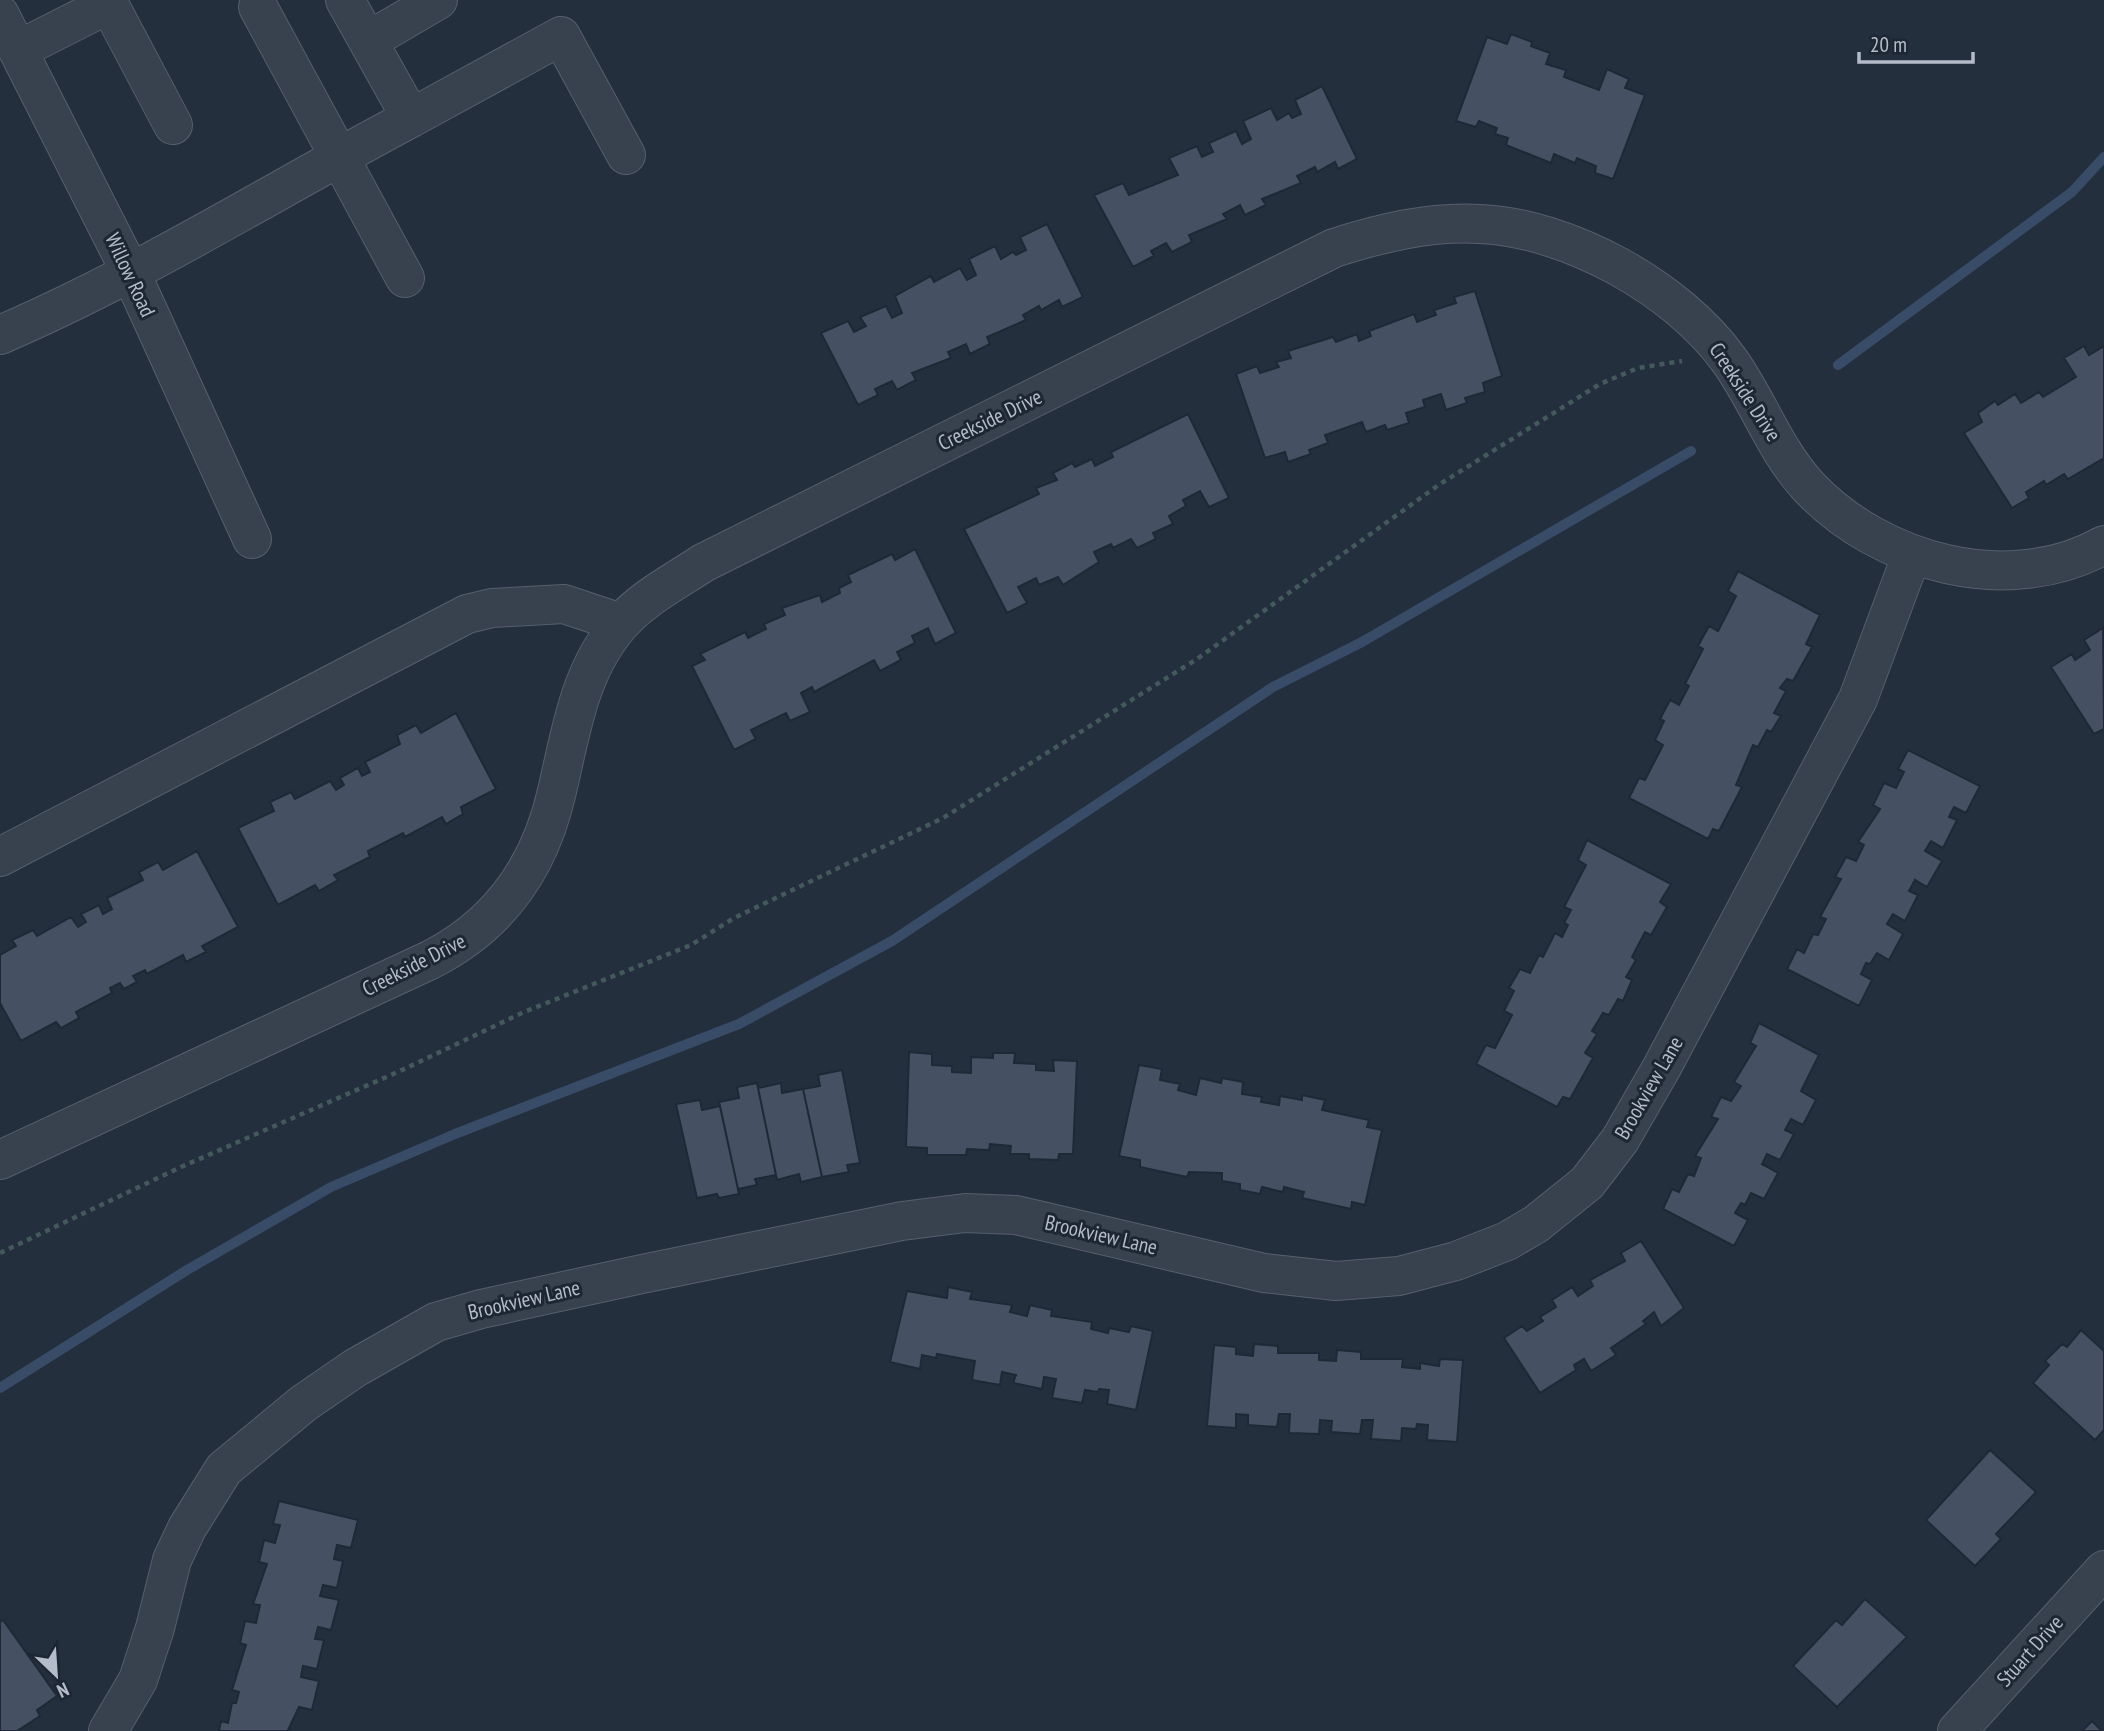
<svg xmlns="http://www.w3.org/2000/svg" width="2104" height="1731" viewBox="0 0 2104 1731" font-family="'PT Sans Narrow',sans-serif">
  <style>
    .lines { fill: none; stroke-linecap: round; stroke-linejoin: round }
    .stream { stroke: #394c67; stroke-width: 10 }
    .building { fill: #455162; stroke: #1f2835; stroke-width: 2 }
    .minor-casing { stroke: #565f6c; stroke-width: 40 }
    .path { stroke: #44595c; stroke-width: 4.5; stroke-dasharray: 5 5; stroke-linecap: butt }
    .minor { stroke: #38414e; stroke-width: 38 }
    .labels { text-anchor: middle; stroke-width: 6; stroke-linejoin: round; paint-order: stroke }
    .street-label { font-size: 21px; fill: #b4bcc9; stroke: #1d2633 }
  </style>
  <rect width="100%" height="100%" fill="#242f3e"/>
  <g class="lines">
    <path class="stream" d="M1838 365 2072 192 2104 157
      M0 1388 187 1270 331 1187 455 1134 739 1024 892 941 1273 687 1362 642 1691 451"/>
  </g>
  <path class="building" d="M1511 34 1532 42 1531 46 1550 53 1546 64 1566 70 1564 77 1599 90 1607 69 1629 79 1625 88 1645 95 1613 179 1595 173 1596 166 1577 158 1575 163 1554 154 1551 163 1506 145 1508 138 1495 134 1497 128 1479 121 1476 127 1456 121 1487 37 1507 44Z
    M1322 86 1357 159 1338 169 1335 162 1317 172 1315 167 1297 176 1301 183 1262 199 1266 205 1245 215 1240 205 1223 214 1227 219 1189 235 1192 242 1172 252 1166 243 1151 251 1154 256 1133 267 1094 195 1123 183 1129 195 1178 175 1169 158 1197 146 1202 157 1213 152 1209 143 1236 131 1242 144 1251 139 1243 121 1271 108 1277 120 1289 113 1292 118 1301 114 1295 100Z
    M1047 224 1083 297 1062 307 1059 300 1041 310 1039 306 1023 315 1026 320 987 337 990 344 970 354 966 344 948 352 951 358 912 373 916 380 897 390 892 381 875 389 878 395 858 405 821 333 848 321 854 332 866 326 860 317 886 306 892 318 902 313 895 296 931 276 934 282 960 268 967 280 976 275 969 259 995 246 1001 259 1013 252 1016 255 1026 250 1020 237Z
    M1475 291 1502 376 1483 383 1485 392 1465 398 1467 403 1446 410 1441 394 1423 400 1425 407 1406 413 1409 423 1387 430 1385 425 1366 432 1362 422 1325 435 1328 443 1309 450 1311 454 1288 462 1285 452 1265 458 1236 374 1257 366 1260 373 1279 367 1276 362 1291 358 1288 351 1333 337 1336 342 1357 334 1359 341 1371 336 1369 331 1414 314 1417 322 1436 315 1434 310 1456 303 1454 297Z
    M2084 346 2089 355 2104 346V458L2068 479 2064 474 2046 485 2044 481 2026 492 2029 498 2012 508 1964 433 1982 422 1978 413 1995 401 1998 405 2015 394 2021 403 2039 392 2043 397 2076 377 2064 358Z
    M1188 414 1229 498 1209 507 1200 491 1183 500 1186 506 1169 516 1173 524 1153 533 1156 539 1137 548 1131 539 1113 548 1111 544 1094 552 1099 562 1063 585 1058 577 1039 585 1036 578 1018 587 1027 603 1007 613 964 529 1039 494 1036 488 1057 480 1053 473 1072 463 1075 467 1092 459 1095 466 1113 457 1111 452Z
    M915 549 956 633 935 644 928 628 912 636 915 643 897 652 901 660 880 671 874 660 814 692 812 687 801 693 810 712 790 721 786 713 751 730 756 739 734 750 692 666 705 660 700 654 745 632 748 638 766 629 764 624 785 615 782 608 820 595 822 602 840 593 839 588 851 582 848 575 892 554 895 560Z
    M1738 571 1820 615 1806 644 1812 647 1793 681 1787 679 1780 688 1786 691 1774 713 1781 716 1771 732 1767 730 1758 747 1753 745 1736 785 1742 787 1719 831 1713 829 1708 839 1629 798 1639 778 1645 780 1663 745 1655 740 1664 721 1660 719 1670 700 1679 705 1689 686 1685 684 1703 649 1698 646 1709 626 1718 631 1736 596 1728 591Z
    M2103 628 2104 729 2094 734 2051 667 2072 654 2075 660 2090 650 2084 640Z
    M456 713 496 789 461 807 463 814 446 824 442 817 405 837 403 833 368 851 370 857 334 875 338 880 319 891 315 885 278 905 238 828 274 811 270 802 291 792 295 799 330 781 336 790 344 785 340 778 358 768 362 776 370 772 365 762 400 744 397 735 416 725 421 733Z
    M1908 750 1980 786 1966 813 1954 807 1949 817 1957 820 1943 848 1931 841 1925 851 1942 861 1927 887 1915 880 1909 891 1918 895 1905 921 1893 914 1887 924 1903 934 1889 960 1877 953 1870 964 1866 963 1861 974 1872 980 1859 1006 1787 969 1797 949 1804 953 1813 934 1818 935 1826 919 1820 917 1841 879 1835 877 1846 857 1856 861 1864 845 1858 842 1880 809 1873 805 1884 783 1896 788 1904 772 1898 769Z
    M1587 840 1671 884 1660 902 1667 907 1651 935 1645 932 1632 957 1636 960 1626 977 1632 980 1623 1001 1618 999 1609 1015 1603 1013 1592 1031 1597 1034 1585 1053 1593 1058 1570 1099 1563 1097 1557 1107 1476 1064 1486 1045 1495 1048 1512 1015 1504 1011 1514 991 1509 988 1520 969 1530 973 1539 955 1543 957 1555 933 1562 937 1568 925 1564 923 1571 910 1564 907 1586 865 1578 860Z
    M197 851 238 927 202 946 206 952 186 962 183 955 147 974 145 970 133 976 137 982 124 989 120 983 110 988 112 993 76 1012 79 1018 61 1028 56 1022 21 1041 0 1003V955L16 946 12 940 33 930 37 936 71 917 78 927 86 922 81 914 99 905 103 914 112 909 107 898 143 880 139 872 158 862 163 870Z
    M1759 1023 1819 1055 1801 1091 1816 1100 1803 1125 1791 1119 1785 1130 1794 1134 1780 1160 1767 1154 1762 1164 1778 1173 1764 1199 1751 1193 1745 1205 1741 1203 1735 1213 1748 1220 1734 1246 1663 1209 1672 1189 1679 1192 1688 1174 1694 1176 1701 1158 1695 1156 1718 1119 1711 1117 1721 1097 1731 1101 1741 1086 1734 1082 1756 1046 1750 1043Z
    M909 1052 932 1054V1065L952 1066V1072L971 1073V1057L993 1058V1053H1015L1014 1063 1036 1064V1070L1054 1071 1053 1060 1077 1061 1073 1154H1059L1058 1160 1029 1159V1154H1010L1011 1146 990 1144 989 1150 967 1149 966 1155H927V1148L906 1147Z
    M1139 1065 1162 1069 1160 1080 1180 1084 1178 1090 1196 1095 1200 1078 1221 1083 1222 1078 1243 1082 1242 1094 1262 1097 1261 1102 1279 1105 1280 1096 1302 1100V1095L1325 1100 1322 1110 1369 1120 1367 1127 1382 1130 1365 1205 1352 1202 1351 1209 1302 1198 1304 1192 1284 1187 1283 1192 1262 1187 1260 1194 1240 1190V1184L1222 1181V1173L1189 1172 1187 1177 1140 1167V1160L1119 1156Z
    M842 1070 860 1163 847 1165 849 1172 822 1177 803 1089 820 1086 818 1075Z
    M757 1083 776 1175 755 1179 757 1185 738 1189 719 1102 739 1098 737 1087Z
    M781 1083 782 1093 803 1089 822 1177 801 1182 799 1174 777 1180 758 1088Z
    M700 1100 702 1110 720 1106 739 1194 719 1198 717 1194 697 1198 676 1104Z
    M1641 1241 1684 1308 1661 1326 1654 1312 1643 1321 1646 1324 1611 1348 1616 1355 1591 1371 1584 1359 1574 1365 1576 1370 1540 1393 1504 1338 1522 1326 1527 1331 1543 1321 1540 1317 1556 1307 1552 1300 1572 1287 1578 1296 1593 1286 1590 1280 1625 1261 1621 1253Z
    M948 1287 972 1292 970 1299 1012 1305 1010 1312 1027 1316 1030 1305 1052 1310 1051 1316 1092 1322 1091 1329 1108 1333 1109 1328 1129 1332 1131 1326 1153 1331 1136 1410 1107 1404 1109 1390 1099 1389 1098 1392 1085 1390 1082 1403 1052 1398 1056 1379 1044 1377 1042 1389 1013 1383 1016 1375 1002 1372 1000 1385 972 1380 975 1361 937 1354 936 1358 922 1355 920 1369 890 1362 907 1291 947 1298Z
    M2081 1330 2104 1351V1430L2095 1440 2033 1383 2049 1365 2045 1361 2062 1344 2067 1347Z
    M1254 1344 1278 1346V1353H1319V1360L1336 1361 1337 1350 1361 1352V1359H1403L1402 1367 1420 1369V1363L1439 1366 1440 1359 1463 1360 1457 1442 1427 1440 1428 1425 1417 1424 1416 1429 1402 1428 1401 1441 1371 1439 1373 1420H1362L1360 1434 1331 1432 1332 1421 1320 1420 1319 1434 1289 1433 1290 1414H1279L1277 1427 1248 1425V1415L1236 1414V1428L1207 1426 1214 1345 1236 1347V1354L1253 1356Z
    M1990 1450 2036 1492 1996 1534 2001 1539 1975 1566 1926 1520Z
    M279 1501 358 1520 351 1548 337 1545 334 1559 343 1561 337 1588 323 1585 320 1596 339 1600 331 1630 318 1627 315 1639 324 1640 317 1669 303 1666 301 1677 319 1681 312 1710 299 1707 288 1730 292 1731H219L221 1721 228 1723 232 1703H236L239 1692 232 1690 246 1645 240 1643 245 1621 256 1623 260 1605 253 1604 267 1564 259 1562 264 1540 275 1543 280 1525 273 1524Z
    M1865 1599 1907 1637 1837 1707 1793 1666 1836 1620 1842 1625Z
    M3 1620 57 1696 37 1710 40 1716 17 1731H0V1622Z
    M2092 1721 2102 1731H2082Z"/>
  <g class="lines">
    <defs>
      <path id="minor" d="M258 7 405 278
        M0 15 130 271 252 539
        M368 41 438 0
        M20 49 109 4 173 125
        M411 118 561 36 626 155
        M0 335C142 274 275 190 411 118L345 0
        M0 857 467 614 492 608 564 604 621 623
        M0 1160 430 960C499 925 540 867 557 791 571 732 579 670 621 623 643 598 676 581 703 563L1334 248C1381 233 1430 221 1480 224 1569 228 1677 288 1729 360 1758 400 1774 449 1808 486 1880 563 2009 598 2104 545
        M108 1731 138 1680 155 1628 172 1560 187 1528 224 1469 304 1403 355 1368 436 1322 481 1309 642 1274 902 1221 965 1213 1016 1215 1264 1273 1336 1281 1399 1276 1456 1261 1507 1241 1536 1224 1587 1183 1620 1140 1662 1067 1858 699 1912 554
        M1957 1731 2104 1570"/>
    </defs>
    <use href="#minor" class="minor-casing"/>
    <path class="path" d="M0 1253 181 1167 400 1071 524 1012 691 945 734 918 943 818 1197 659 1440 484 1600 384 1638 368 1682 361"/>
    <use href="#minor" class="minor"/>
  </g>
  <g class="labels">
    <g class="street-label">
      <text transform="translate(130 275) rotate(65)" y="7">Willow Road</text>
      <text transform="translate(1745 392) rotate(57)" y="7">Creekside Drive</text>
      <text transform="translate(990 420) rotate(-26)" y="7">Creekside Drive</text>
      <text transform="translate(414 965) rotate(-27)" y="7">Creekside Drive</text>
      <text transform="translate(1649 1088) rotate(-60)" y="7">Brookview Lane</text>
      <text transform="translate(1101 1235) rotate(13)" y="7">Brookview Lane</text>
      <text transform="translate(524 1300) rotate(-13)" y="7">Brookview Lane</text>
      <text transform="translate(2030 1651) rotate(-48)" y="7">Stuart Drive</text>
    </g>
  </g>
  <g transform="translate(56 1675) rotate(155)" stroke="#1d2633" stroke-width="5" paint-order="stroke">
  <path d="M0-5L12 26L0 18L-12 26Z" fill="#b4bcc9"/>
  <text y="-10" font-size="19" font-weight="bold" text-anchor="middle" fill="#b4bcc9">N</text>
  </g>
  <path d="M1859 52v10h114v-10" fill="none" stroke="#b4bcc9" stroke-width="3.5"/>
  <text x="1870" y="52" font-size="21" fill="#b4bcc9" stroke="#1d2633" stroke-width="5" paint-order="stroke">20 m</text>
</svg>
